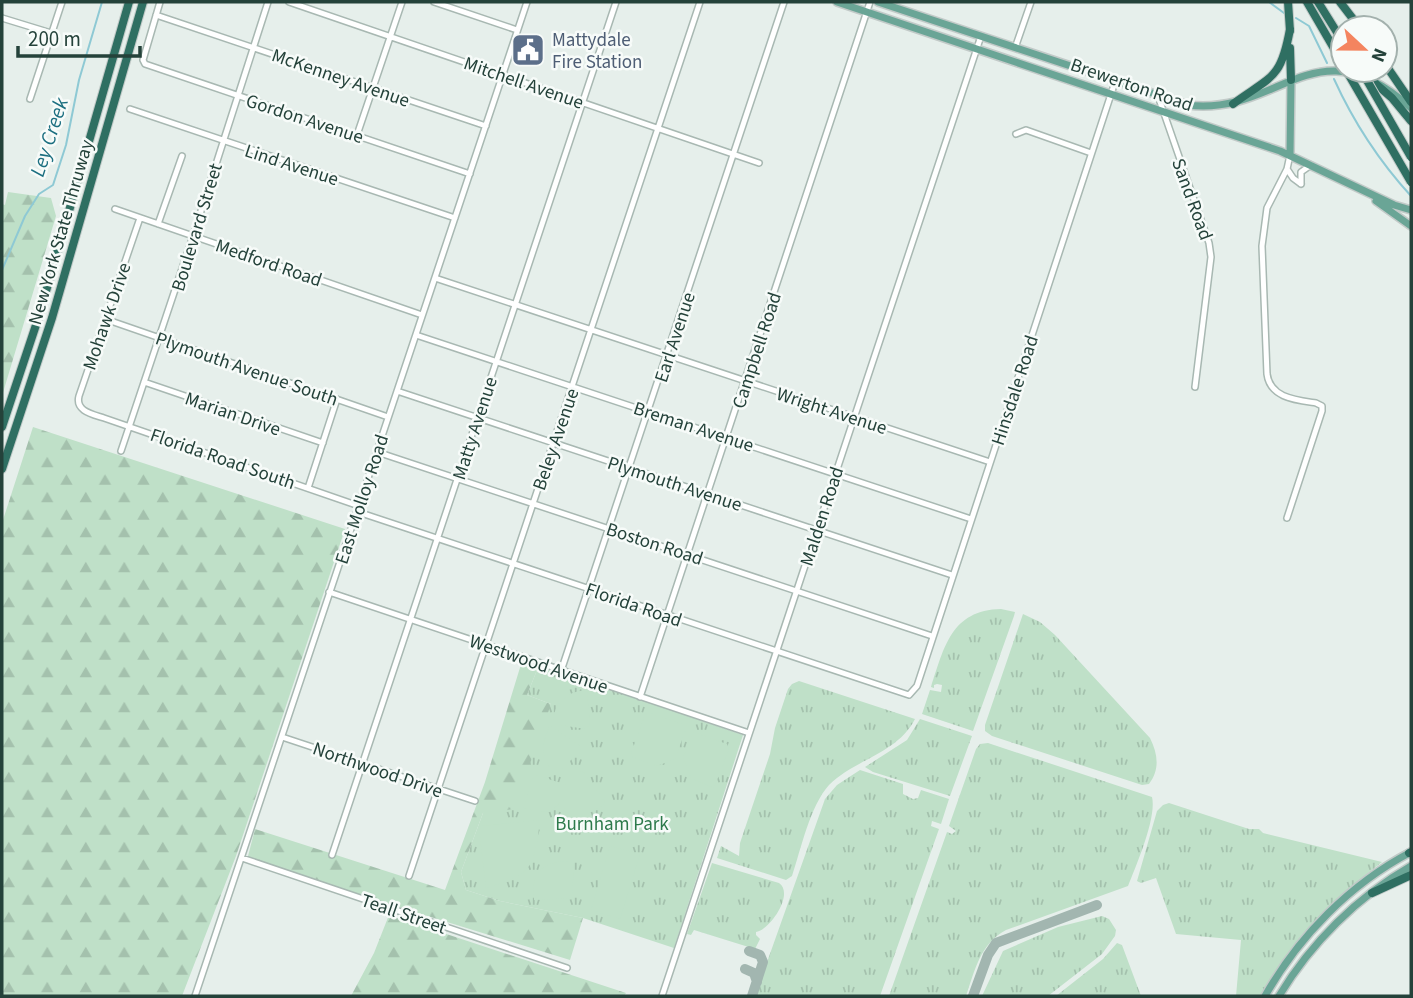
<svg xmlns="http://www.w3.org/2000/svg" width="1413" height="998" viewBox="0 0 1413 998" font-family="'Source Sans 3',sans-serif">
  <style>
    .grass { fill: url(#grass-tufts) }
    .forest { fill: url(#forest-firs) }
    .garden { fill: #bfe0c8 }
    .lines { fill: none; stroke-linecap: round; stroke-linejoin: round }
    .stream { stroke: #8ec9d4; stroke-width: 2 }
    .taxiway { stroke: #a2b6b0; stroke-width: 10 }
    .minor-casing { stroke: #a8b8b2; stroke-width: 8 }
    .major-casing { stroke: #c2cac8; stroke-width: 10 }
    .highway-casing { stroke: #c2cac8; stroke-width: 10 }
    .minor { stroke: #fff; stroke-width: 5 }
    .major { stroke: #6aa596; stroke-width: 7 }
    .highway { stroke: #2f6f62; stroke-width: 8 }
    .highway-bridge-casing { stroke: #c2cac8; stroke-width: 10; stroke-linecap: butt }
    .highway-bridge { stroke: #2f6f62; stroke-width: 8 }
    .labels { text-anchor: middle; stroke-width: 5; stroke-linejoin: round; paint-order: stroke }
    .service-label { font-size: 19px; fill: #4e5e75; stroke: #f7fbf9; text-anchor: start }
    .street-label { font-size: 19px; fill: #24423a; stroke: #f7fbf9 }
    .park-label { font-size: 19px; fill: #2d7a4b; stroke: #f7fbf9 }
    .water-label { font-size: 21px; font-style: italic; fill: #1c6f80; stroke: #f7fbf9 }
  </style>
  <defs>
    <pattern id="grass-tufts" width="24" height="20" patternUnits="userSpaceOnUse" patternTransform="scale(1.75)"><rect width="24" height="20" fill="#bfe0c8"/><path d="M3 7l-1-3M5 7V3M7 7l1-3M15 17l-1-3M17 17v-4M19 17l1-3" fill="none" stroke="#a4c1ad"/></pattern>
    <pattern id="forest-firs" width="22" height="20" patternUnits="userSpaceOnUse" patternTransform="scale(1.75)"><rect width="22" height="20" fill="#bfe0c8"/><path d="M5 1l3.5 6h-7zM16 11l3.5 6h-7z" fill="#a4c1ad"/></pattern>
  </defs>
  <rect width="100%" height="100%" fill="#e6efeb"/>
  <path class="grass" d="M1001 609 1015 612 1014 616 973 731 922 714 930 690 941 692 942 685 937 684 934 685V688L931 687C944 648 951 610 1001 609Z
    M1023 614 1040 622 1055 635 1150 738C1158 754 1160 770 1149 784L1142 785 992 736 985 731V725Z
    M539 665 743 735 674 948 583 918 500 901 466 890 461 872 483 813 551 704 527 695Z
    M799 681 915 719C897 754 855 759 829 785 810 806 801 849 792 876L786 880 717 858 721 846 739 856 740 843 770 754 775 728 788 689 792 684Z
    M920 719 972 736 950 796 873 772 865 767 907 740Z
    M988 743 1152 797C1157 817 1136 866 1128 886L1006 930C980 944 975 970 966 996H889L947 832 952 834 956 831 949 826 976 749 980 744Z
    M860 770 903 784V794L913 799 918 798 921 790 949 799 941 824 932 821 931 826 939 829 880 996H755L825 799 837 785Z
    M1169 803 1249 829H1259L1263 833 1382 862C1333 899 1293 943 1261 996H1236L1241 940 1176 934 1156 878 1141 883 1137 881 1157 811 1163 805Z
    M712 863 779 883C795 894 769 931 756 932V935L760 939 755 949 694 930 691 935 687 934Z
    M1102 916 1109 919 1116 930 1115 936 1102 954 1048 996H982L1003 951 1058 927Z
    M1117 943 1122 945 1141 996H1056L1103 959Z"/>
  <path class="forest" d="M8 192 51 198 56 216 2 396V204L5 205Z
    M33 427 345 529 236 856 182 996H2V523Z
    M522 661 539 665 527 695 551 704 514 809 483 813 461 872 466 890 500 901 583 918 570 960 247 860 255 829 445 890 485 782Z
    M389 915 419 925 626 993 624 996H351L374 953Z"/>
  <path class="garden" d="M587 690 590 724 586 729 553 724C553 703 567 691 587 690Z
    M650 713 687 726 675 759 657 766 630 756 645 715Z
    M550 725 580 746 581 750 556 775C540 759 541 745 550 725Z
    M693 732 727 744 729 749 714 788 691 778 683 758Z
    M582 770 605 802 603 806 569 821 564 808 563 798C552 816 542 813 523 808L533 776 536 775 567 785Z
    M540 820C534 867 534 874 486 888L479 829 482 826Z
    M610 846 640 854 620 919 591 910Z
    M566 861 574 862 572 898 534 900C531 873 541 863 566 861Z"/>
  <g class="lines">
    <path class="stream" d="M1269 2 1284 13
      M1296 18 1309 26 1327 63
      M1334 79C1354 123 1379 161 1411 196
      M2 270 25 216 39 194 53 185 66 145 79 80 102 2"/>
    <path class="taxiway" d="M749 951 760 955 763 962 752 996
      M745 969 754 973 757 982
      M973 996 988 955 996 943 1097 905"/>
    <defs>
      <path id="minor" d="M160 2 143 60 145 64 470 174
        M289 2 759 163
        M434 2 517 30
        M156 15 486 126
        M2 18 51 33
        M1015 48 1031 2
        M1158 96 1209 243 1211 257 1195 387
        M30 99 62 2
        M130 109 455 218
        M1016 134 1026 130 1091 153
        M357 135 402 2
        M1287 169 1293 178 1301 184
        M1301 184V172L1311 165
        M115 209 422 315
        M140 218 79 396C75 411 92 414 104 418L359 506
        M158 224 182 156
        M435 278 990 462
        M105 319 388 417
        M416 335 971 519
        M144 382 323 443
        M397 391 952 575
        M121 451 193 236 268 2
        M377 452 932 636
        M308 488 337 399
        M358 512 909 695 917 686 1115 82
        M1287 518 1322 411V406L1316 403C1296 400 1270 398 1267 374L1262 246 1267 208 1287 169 1290 155
        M329 592 749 733
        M561 671 784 2
        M640 697 870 2
        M282 737 475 801
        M332 855 616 2
        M242 858 567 968
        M409 876 700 2
        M195 996 527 2
        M662 996 981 36"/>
      <path id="major" d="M837 2 1280 151 1394 205 1411 210
        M878 2 1188 105C1282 116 1314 21 1411 108
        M1290 155 1291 80
        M1376 201 1411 226
        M1265 996C1299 936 1350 884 1411 852
        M1279 996C1311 943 1357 897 1411 866"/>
      <path id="highway" d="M1288 2 1290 31
        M1307 2 1343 64
        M1318 2 1343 42
        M1340 2 1360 28
        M1290 48 1291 80
        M1385 64 1411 102
        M1369 78 1392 98 1411 121
        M1233 104C1271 76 1281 80 1290 29
        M2 427 38 319 129 2
        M2 469 52 318 143 2
        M1409 853 1411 852
        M1372 893 1411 875"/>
    </defs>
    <use href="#minor" class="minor-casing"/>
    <use href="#major" class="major-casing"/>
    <use href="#highway" class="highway-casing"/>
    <use href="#minor" class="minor"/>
    <use href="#major" class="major"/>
    <use href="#highway" class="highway"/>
    <defs>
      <path id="highway-bridge" d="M1346 70 1411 182
        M1361 70 1411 157"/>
    </defs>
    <use href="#highway-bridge" class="highway-bridge-casing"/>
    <use href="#highway-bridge" class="highway-bridge"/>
  </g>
  <defs>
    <symbol id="civic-square" viewBox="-11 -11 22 22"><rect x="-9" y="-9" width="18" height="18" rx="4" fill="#5c6f8a" stroke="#f7fbf9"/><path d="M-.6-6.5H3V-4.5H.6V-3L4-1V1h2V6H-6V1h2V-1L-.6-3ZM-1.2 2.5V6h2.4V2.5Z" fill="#fff"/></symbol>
  </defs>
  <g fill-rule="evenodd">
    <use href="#civic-square" x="509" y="31" width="38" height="38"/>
  </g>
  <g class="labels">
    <g class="service-label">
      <text x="552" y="46">Mattydale<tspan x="552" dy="22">Fire Station</tspan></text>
    </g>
    <g class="street-label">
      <text transform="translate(341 77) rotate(19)" y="7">McKenney Avenue</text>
      <text transform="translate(524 82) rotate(19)" y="7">Mitchell Avenue</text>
      <text transform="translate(1132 84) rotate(19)" y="7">Brewerton Road</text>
      <text transform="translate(305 118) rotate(18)" y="7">Gordon Avenue</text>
      <text transform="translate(292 164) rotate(18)" y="7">Lind Avenue</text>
      <text transform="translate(1193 199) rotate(70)" y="7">Sand Road</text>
      <text transform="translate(196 227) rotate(-73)" y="7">Boulevard Street</text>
      <text transform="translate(60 232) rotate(-74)" y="7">New York State Thruway</text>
      <text transform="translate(269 262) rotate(19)" y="7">Medford Road</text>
      <text transform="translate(106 316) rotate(-71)" y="7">Mohawk Drive</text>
      <text transform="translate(674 337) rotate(-72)" y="7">Earl Avenue</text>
      <text transform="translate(756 350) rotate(-72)" y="7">Campbell Road</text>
      <text transform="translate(247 368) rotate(19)" y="7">Plymouth Avenue South</text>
      <text transform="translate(1014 390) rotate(-72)" y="7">Hinsdale Road</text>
      <text transform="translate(832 410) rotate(18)" y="7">Wright Avenue</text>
      <text transform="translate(233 413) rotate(19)" y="7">Marian Drive</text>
      <text transform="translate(694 426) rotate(18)" y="7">Breman Avenue</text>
      <text transform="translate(474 428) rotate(-72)" y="7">Matty Avenue</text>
      <text transform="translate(555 439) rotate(-71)" y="7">Beley Avenue</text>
      <text transform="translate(223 458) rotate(19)" y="7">Florida Road South</text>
      <text transform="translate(675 483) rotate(18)" y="7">Plymouth Avenue</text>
      <text transform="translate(361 499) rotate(-72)" y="7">East Molloy Road</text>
      <text transform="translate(821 516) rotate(-72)" y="7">Malden Road</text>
      <text transform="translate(655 543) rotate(18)" y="7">Boston Road</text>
      <text transform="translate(634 604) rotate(19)" y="7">Florida Road</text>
      <text transform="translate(539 663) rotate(19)" y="7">Westwood Avenue</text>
      <text transform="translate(378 769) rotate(19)" y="7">Northwood Drive</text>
      <text transform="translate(404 913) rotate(19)" y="7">Teall Street</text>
    </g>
    <g class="park-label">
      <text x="612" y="830">Burnham Park</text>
    </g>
    <g class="water-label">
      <text transform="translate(49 137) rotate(-72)" y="7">Ley Creek</text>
    </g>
  </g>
  <rect width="1413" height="998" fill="none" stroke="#24423a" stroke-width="7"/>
  <g transform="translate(1364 49) rotate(112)"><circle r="33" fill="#f7fbf9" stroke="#a3b1ad" stroke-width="2"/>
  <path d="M0-5L12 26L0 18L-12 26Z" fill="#f4845f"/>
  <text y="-10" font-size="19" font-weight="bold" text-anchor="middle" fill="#24423a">N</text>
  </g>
  <path d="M18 46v10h122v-10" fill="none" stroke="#24423a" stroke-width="3.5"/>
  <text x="28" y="46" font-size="21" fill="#24423a" stroke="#f7fbf9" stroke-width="5" paint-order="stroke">200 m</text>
</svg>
